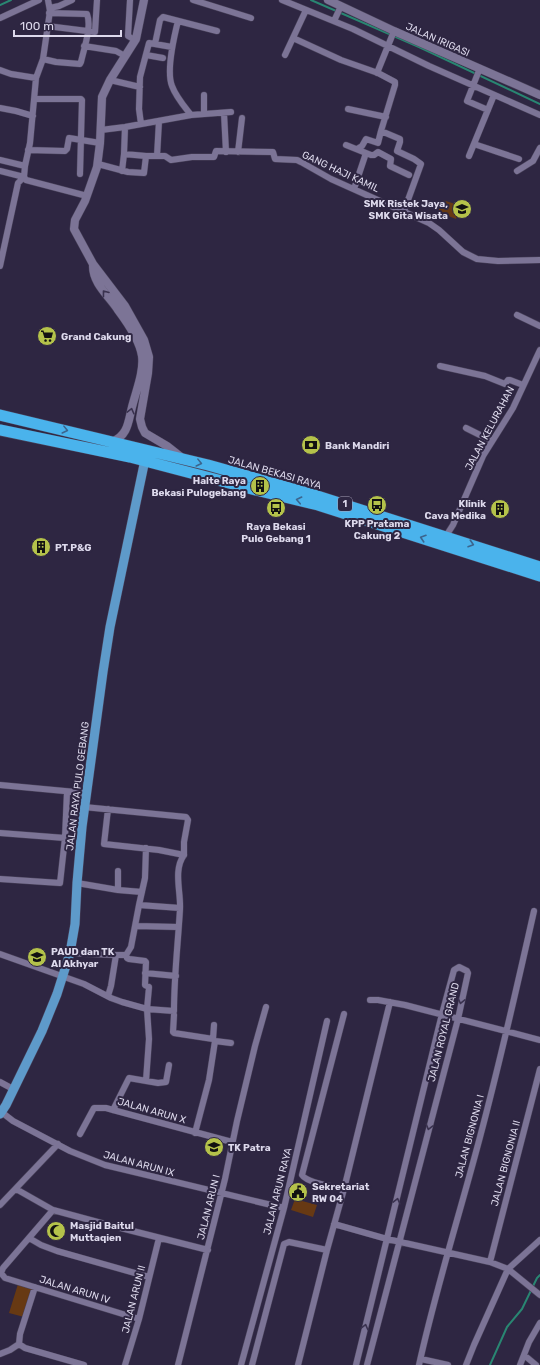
<svg xmlns="http://www.w3.org/2000/svg" width="540" height="1365" viewBox="0 0 540 1365" font-family="Rubik,sans-serif">
  <style>
    .green { fill: #673913 }
    .lines { fill: none; stroke-linecap: round; stroke-linejoin: round }
    .stream { stroke: #298672; stroke-width: 2 }
    .street-casing { stroke: #4a435b; stroke-width: 7 }
    .secondary-casing { stroke: #4a435b; stroke-width: 9 }
    .primary-casing { stroke: #4a435b; stroke-width: 10 }
    .highway-casing { stroke: #4a435b; stroke-width: 12 }
    .street { stroke: #7c7496; stroke-width: 6 }
    .secondary { stroke: #7c7496; stroke-width: 8 }
    .primary { stroke: #5e9aca; stroke-width: 9 }
    .highway { stroke: #4ab3ec; stroke-width: 11 }
    .oneway { stroke: #3a324f }
    .oneway2 { stroke: #3b658e }
    .labels { text-anchor: middle; stroke-width: 4; stroke-linejoin: round; paint-order: stroke }
    .shield { fill: #2e2642; stroke: #a8a3b9; stroke-width: 1 }
    .shield-label { font-size: 9px; font-weight: bold; fill: #ddd9ec }
    .street-label { font-size: 10px; fill: #ddd9ec; stroke: #2e2642 }
    .poi-label { font-size: 10px; font-weight: bold; fill: #ddd9ec; stroke: #2e2642; text-anchor: start }
  </style>
  <rect width="100%" height="100%" fill="#2e2642"/>
  <path class="green" d="M443 200 461 206 456 219 438 212Z
    M295 1199 317 1205 313 1217 291 1210Z
    M18 1284 33 1289 24 1317 9 1313Z"/>
  <g class="lines">
    <path class="stream" d="M311 0 419 47 540 104
      M0 5 11 0
      M490 1365 507 1327 522 1309 537 1278 540 1275"/>
    <defs>
      <path id="street" d="M130 0 128 36 135 40
        M193 0 251 18
        M282 0 353 29 429 66 540 115
        M50 8 59 6 72 0
        M0 18 39 0
        M178 21C174 37 166 71 172 86 176 97 184 106 191 115
        M334 21 341 6
        M47 26 95 32 97 0
        M293 38 341 60 378 73 395 82V85L381 131 400 139V142L397 151 414 159 421 164 404 211
        M155 44 160 20 163 17 217 31
        M84 46 116 51 125 56
        M146 55 163 58
        M285 55 306 10
        M43 59 56 62 80 64 81 62C84 48 92 27 87 14L49 13
        M480 68 467 101 488 110
        M0 70 11 74 36 78
        M377 73 394 31
        M110 80 140 87
        M34 99H81L82 100 80 174
        M0 108 16 111 33 116
        M348 109 386 117
        M204 113V95
        M224 113 226 152
        M141 124 139 109 140 77 149 43 172 47
        M101 130 125 127 191 115 231 112
        M474 144 519 159
        M346 145 371 155H374L378 152 391 159 390 166 409 175
        M357 149 362 146 366 139 378 143 381 131
        M28 150 65 151 67 149 69 138 100 143
        M238 152 242 118
        M124 154 125 127
        M157 156 159 121
        M469 156 494 95
        M0 160 25 166
        M98 164 128 172 144 173 146 156
        M0 171 24 177 26 180 87 196
        M122 171 124 154 146 156H165L171 160 192 157H214L216 151 273 152 275 159 297 160 301 162 331 179 429 223 439 230 463 252 477 259 498 261 540 260
        M517 171 533 161 540 148
        M24 177 25 166 30 143 36 78 43 59 50 11 48 0
        M354 189 366 153
        M0 266 18 183 24 177
        M517 315 540 326
        M440 366 485 376 505 384 508 380H510L523 385
        M466 428 492 441
        M446 536 453 525 483 456 513 408 540 350
        M0 785 86 793
        M84 807 186 817 188 820 184 842V855
        M108 809 104 844 159 850 184 855
        M0 833 65 838
        M146 848 145 878 139 905 180 908
        M0 879 60 883 65 838 67 792
        M77 883 118 890 142 892
        M118 890V871
        M136 926 178 927
        M70 953 116 955
        M0 954 84 984 111 998 122 1002 147 1009 174 1011C174 977 178 943 180 909 181 892 173 870 184 855
        M126 955 127 958 129 959 145 961 146 962 145 985 149 987 147 1009 149 1039 146 1081
        M126 955 131 947 139 905
        M145 973 176 976
        M108 996 111 986 116 955H126
        M370 1000H378L405 1005 540 1040
        M344 1014 302 1175C307 1183 335 1187 344 1189
        M174 1015 173 1032 174 1033 213 1039
        M215 1041 231 1043
        M0 1082 13 1089
        M113 1110 129 1078 158 1083 166 1082 169 1065
        M0 1111 13 1121 70 1151 105 1165 284 1208
        M195 1133 209 1080 215 1041 213 1039 214 1025
        M80 1134 94 1108H106L113 1110 232 1142
        M16 1189 53 1210 105 1224 208 1250
        M0 1205 58 1144
        M53 1210 3 1268 1 1273 5 1278 139 1319
        M334 1224 387 1239 490 1262 508 1269 540 1295
        M29 1238 41 1245 57 1251 149 1277
        M490 1262 540 1069
        M19 1344 25 1348 84 1365
        M0 1354 10 1350 19 1344 20 1334 35 1287
        M524 1355 536 1365
        M421 1359 448 1365
        M125 1365 139 1319 159 1238
        M178 1365 225 1179 237 1121 255 1046 266 1007
        M241 1365 284 1208 327 1021
        M252 1365 284 1244 289 1242 327 1250
        M298 1365 327 1250 344 1189 390 1002
        M356 1365 442 1014 454 970 459 967 467 971 468 973 458 1019 367 1365
        M419 1365C436 1288 460 1213 480 1137 500 1062 517 987 534 911
        M466 1365 474 1345 508 1269 540 1240
        M520 1365 529 1342 540 1323"/>
      <path id="secondary" d="M144 0 136 39 110 80 102 97 100 143 97 167 85 201 75 220 74 229 93 264 125 306 144 340 149 357 148 373 140 419 142 427 145 433 167 446 181 457
        M328 0 394 31 540 95
        M93 266C93 284 109 296 118 310 127 322 140 342 142 356 144 372 136 391 132 407 128 423 128 435 112 442"/>
      <path id="primary" d="M0 1114 6 1105 42 1031 57 994 70 953 75 924 77 883 82 827 103 672 110 627 146 455"/>
      <path id="highway" d="M0 415 208 465 314 495 540 567
        M0 430 130 457 260 491 318 505 540 576"/>
    </defs>
    <use href="#street" class="street-casing"/>
    <use href="#secondary" class="secondary-casing"/>
    <use href="#primary" class="primary-casing"/>
    <use href="#highway" class="highway-casing"/>
    <use href="#street" class="street"/>
    <use href="#secondary" class="secondary"/>
    <use href="#primary" class="primary"/>
    <use href="#highway" class="highway"/>
  </g>
  <defs><path id="oneway-chevron" d="M-2-3.5L2.5 0L-2 3.5" fill="none" stroke-width="1.6" stroke-linecap="round" stroke-linejoin="round"/></defs>
  <g class="oneway">
    <use href="#oneway-chevron" transform="translate(105 293) rotate(-128)"/>
    <use href="#oneway-chevron" transform="translate(131 411) rotate(-76)"/>
    <use href="#oneway-chevron" transform="translate(461 1001) rotate(102)"/>
    <use href="#oneway-chevron" transform="translate(429 1127) rotate(105)"/>
    <use href="#oneway-chevron" transform="translate(397 1201) rotate(-76)"/>
    <use href="#oneway-chevron" transform="translate(365 1327) rotate(-76)"/>
  </g>
  <g class="oneway2">
    <use href="#oneway-chevron" transform="translate(65 430) rotate(14)"/>
    <use href="#oneway-chevron" transform="translate(199 463) rotate(14)"/>
    <use href="#oneway-chevron" transform="translate(299 500) rotate(-168)"/>
    <use href="#oneway-chevron" transform="translate(423 538) rotate(-162)"/>
    <use href="#oneway-chevron" transform="translate(471 544) rotate(18)"/>
  </g>
  <defs>
    <symbol id="school-disc" viewBox="-11 -11 22 22"><circle r="9.5" fill="#b4c24a" stroke="#2e2642"/><path d="M0-5L7-2L0 1L-7-2ZM-4 1L0 2.5L4 1V4Q0 6-4 4Z" fill="#111"/></symbol>
    <symbol id="supermarket-disc" viewBox="-11 -11 22 22"><circle r="9.5" fill="#b4c24a" stroke="#2e2642"/><path d="M-6-5.5h2.5l.6 2H6L4.5 2H-2.5L-4.4-4H-6ZM-1.5 3.2a1.3 1.3 0 1 0 .1 0ZM3 3.2a1.3 1.3 0 1 0 .1 0Z" fill="#111"/></symbol>
    <symbol id="bank-disc" viewBox="-11 -11 22 22"><circle r="9.5" fill="#b4c24a" stroke="#2e2642"/><path d="M-6-4H6V4H-6ZM0-2.3a2.3 2.3 0 1 0 0 4.6a2.3 2.3 0 1 0 0-4.6Z" fill="#111"/></symbol>
    <symbol id="building-disc" viewBox="-11 -11 22 22"><circle r="9.5" fill="#b4c24a" stroke="#2e2642"/><path d="M-4-6H4V6H1V3H-1V6H-4ZM-2.5-4.3h1.7v1.8h-1.7ZM.8-4.3h1.7v1.8H.8ZM-2.5-1h1.7V.8h-1.7ZM.8-1h1.7V.8H.8Z" fill="#111"/></symbol>
    <symbol id="bus-disc" viewBox="-11 -11 22 22"><circle r="9.5" fill="#b4c24a" stroke="#2e2642"/><path d="M-5-6H5V4H4V6H2V4H-2V6H-4V4H-5ZM-3.5-4V0h7V-4ZM-3.5 1.2v1.5H-2V1.2ZM2 1.2v1.5H3.5V1.2Z" fill="#111"/></symbol>
    <symbol id="civic-disc" viewBox="-11 -11 22 22"><circle r="9.5" fill="#b4c24a" stroke="#2e2642"/><path d="M-.6-6.5H3V-4.5H.6V-3L4-1V1h2V6H-6V1h2V-1L-.6-3ZM-1.2 2.5V6h2.4V2.5Z" fill="#111"/></symbol>
    <symbol id="mosque-disc" viewBox="-11 -11 22 22"><circle r="9.5" fill="#b4c24a" stroke="#2e2642"/><path d="M3.5-4.9A6 6 0 1 0 3.5 4.9A5 5 0 1 1 3.5-4.9Z" fill="#111"/></symbol>
  </defs>
  <g fill-rule="evenodd">
    <use href="#school-disc" x="451" y="198" width="22" height="22"/>
    <use href="#supermarket-disc" x="36" y="325" width="22" height="22"/>
    <use href="#bank-disc" x="300" y="434" width="22" height="22"/>
    <use href="#building-disc" x="249" y="475" width="22" height="22"/>
    <use href="#bus-disc" x="366" y="494" width="22" height="22"/>
    <use href="#bus-disc" x="265" y="497" width="22" height="22"/>
    <use href="#building-disc" x="489" y="498" width="22" height="22"/>
    <use href="#building-disc" x="30" y="536" width="22" height="22"/>
    <use href="#school-disc" x="26" y="946" width="22" height="22"/>
    <use href="#school-disc" x="203" y="1136" width="22" height="22"/>
    <use href="#civic-disc" x="287" y="1181" width="22" height="22"/>
    <use href="#mosque-disc" x="45" y="1220" width="22" height="22"/>
  </g>
  <g class="labels">
    <rect class="shield" x="338" y="497" width="14" height="14" rx="3"/>
    <g class="shield-label">
      <text x="345" y="507">1</text>
    </g>
    <g class="street-label">
      <text transform="translate(438 39) rotate(24)" y="4">JALAN IRIGASI</text>
      <text transform="translate(341 171) rotate(25)" y="4">GANG HAJI KAMIL</text>
      <text transform="translate(489 428) rotate(-62)" y="4">JALAN KELURAHAN</text>
      <text transform="translate(275 472) rotate(16)" y="4">JALAN BEKASI RAYA</text>
      <text transform="translate(77 786) rotate(-83)" y="4">JALAN RAYA PULO GEBANG</text>
      <text transform="translate(443 1032) rotate(-76)" y="4">JALAN ROYAL GRAND</text>
      <text transform="translate(152 1110) rotate(16)" y="4">JALAN ARUN X</text>
      <text transform="translate(469 1136) rotate(-75)" y="4">JALAN BIGNONIA I</text>
      <text transform="translate(139 1163) rotate(15)" y="4">JALAN ARUN IX</text>
      <text transform="translate(505 1163) rotate(-75)" y="4">JALAN BIGNONIA II</text>
      <text transform="translate(277 1191) rotate(-76)" y="4">JALAN ARUN RAYA</text>
      <text transform="translate(208 1207) rotate(-76)" y="4">JALAN ARUN I</text>
      <text transform="translate(75 1289) rotate(17)" y="4">JALAN ARUN IV</text>
      <text transform="translate(133 1299) rotate(-76)" y="4">JALAN ARUN II</text>
    </g>
    <g class="poi-label">
      <text x="448" y="207" text-anchor="end">SMK Ristek Jaya,<tspan x="448" dy="12">SMK Gita Wisata</tspan></text>
      <text x="61" y="340">Grand Cakung</text>
      <text x="325" y="449">Bank Mandiri</text>
      <text x="246" y="484" text-anchor="end">Halte Raya<tspan x="246" dy="12">Bekasi Pulogebang</tspan></text>
      <text x="486" y="507" text-anchor="end">Klinik<tspan x="486" dy="12">Cava Medika</tspan></text>
      <text x="377" y="527" text-anchor="middle">KPP Pratama<tspan x="377" dy="12">Cakung 2</tspan></text>
      <text x="276" y="530" text-anchor="middle">Raya Bekasi<tspan x="276" dy="12">Pulo Gebang 1</tspan></text>
      <text x="55" y="551">PT.P&amp;G</text>
      <text x="51" y="955">PAUD dan TK<tspan x="51" dy="12">Al Akhyar</tspan></text>
      <text x="228" y="1151">TK Patra</text>
      <text x="312" y="1190">Sekretariat<tspan x="312" dy="12">RW 04</tspan></text>
      <text x="70" y="1229">Masjid Baitul<tspan x="70" dy="12">Muttaqien</tspan></text>
    </g>
  </g>
  <path d="M14 30v6h107v-6" fill="none" stroke="#ddd9ec" stroke-width="2"/>
  <text x="20" y="30" font-size="12" fill="#ddd9ec" stroke="#2e2642" stroke-width="3" paint-order="stroke">100 m</text>
</svg>
